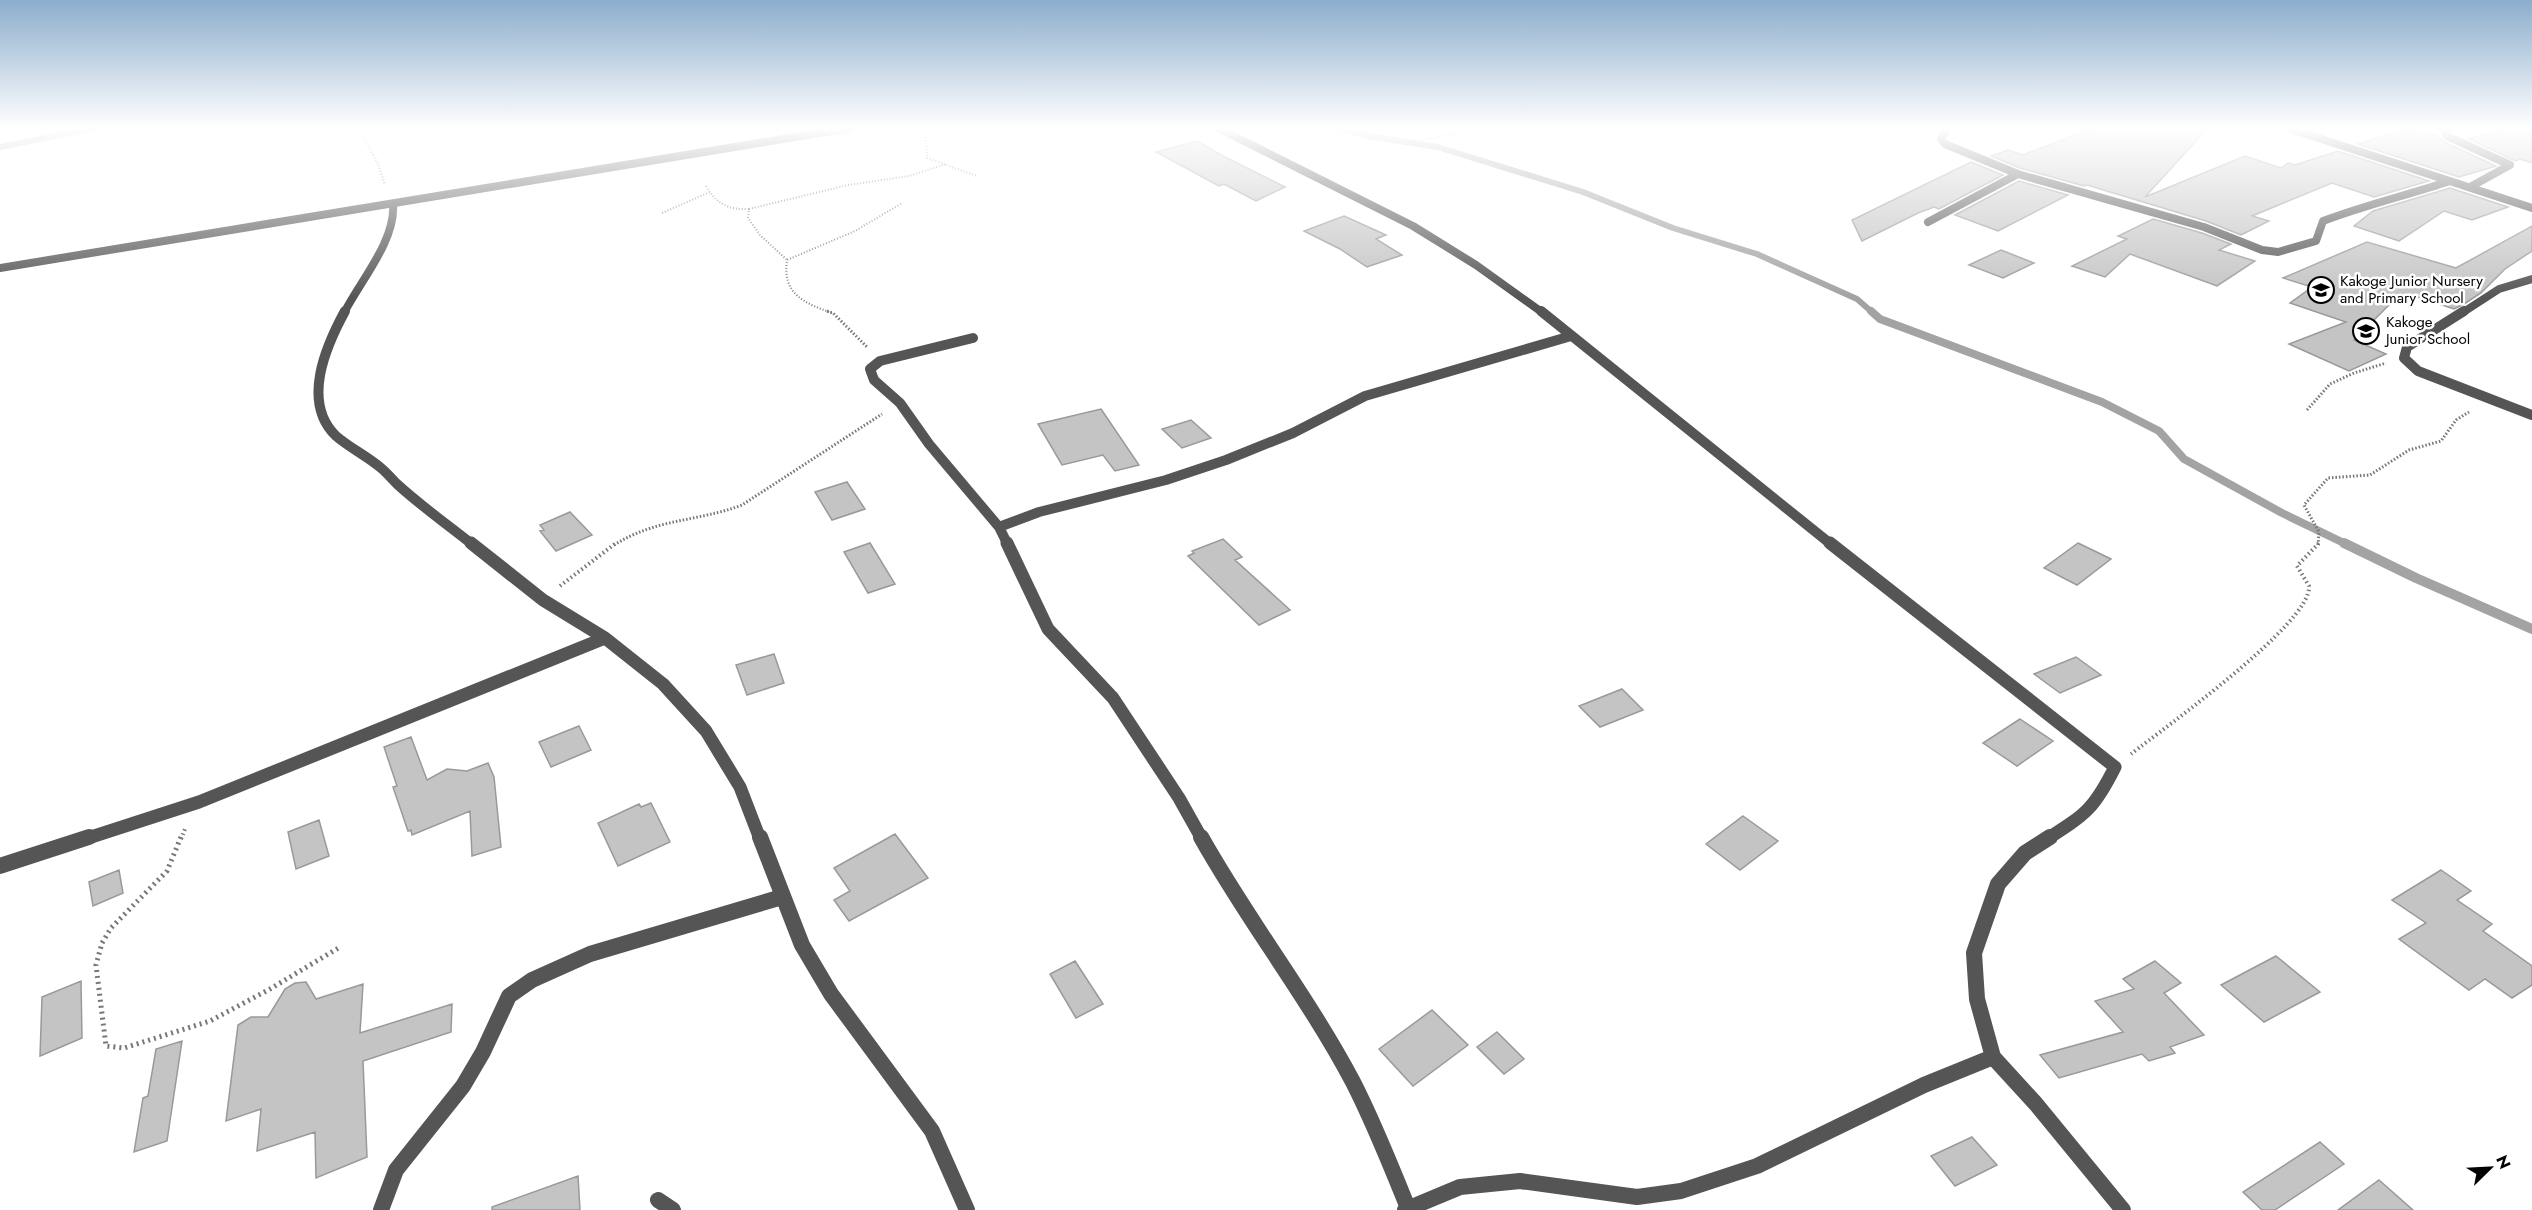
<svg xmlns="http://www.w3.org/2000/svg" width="2532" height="1210" viewBox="0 0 2532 1210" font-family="Jost,sans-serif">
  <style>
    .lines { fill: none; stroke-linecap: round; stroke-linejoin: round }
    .stream-far2 { stroke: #a3a3a3; stroke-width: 6 }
    .stream-far1 { stroke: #a3a3a3; stroke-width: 8 }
    .stream { stroke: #a3a3a3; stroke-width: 10 }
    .building { fill: #c4c4c4; stroke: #999; stroke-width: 1.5 }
    .path-far3 { stroke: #777; stroke-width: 2; stroke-dasharray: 1 2; stroke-linecap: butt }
    .path-far2 { stroke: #777; stroke-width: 3; stroke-dasharray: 1.5 2; stroke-linecap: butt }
    .path-far1 { stroke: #777; stroke-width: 4; stroke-dasharray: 1.5 3; stroke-linecap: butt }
    .path { stroke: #777; stroke-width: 5; stroke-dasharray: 2 4; stroke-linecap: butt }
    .service { stroke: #555; stroke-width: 8 }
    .minor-far3 { stroke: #555; stroke-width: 8 }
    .minor-far2 { stroke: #555; stroke-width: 10 }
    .minor-far1 { stroke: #555; stroke-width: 13 }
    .minor { stroke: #555; stroke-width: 16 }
    .labels { text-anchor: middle; stroke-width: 5; stroke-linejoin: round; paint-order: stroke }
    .far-poi-label { font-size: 15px; fill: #000; stroke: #fff; text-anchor: start }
  </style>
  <rect width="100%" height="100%" fill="#fff"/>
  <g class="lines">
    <path class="stream-far2" d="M1338 128 1367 136 1438 147 1583 192 1673 228 1757 254 1857 299 1873 313
      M0 147 95 128"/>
    <path class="stream-far1" d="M1871 311 1880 319 2102 402 2159 431 2184 459 2282 513 2348 545"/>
    <path class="stream" d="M2344 543 2416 578 2532 629"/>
  </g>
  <path class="building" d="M2092 128H2208L2145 197 2245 156 2281 168 2288 163 2295 165 2338 151 2429 181 2374 197 2332 183 2252 216 2269 221 2241 235 2206 221 2087 185 2084 186 2020 168 1991 156 2008 150 2023 155Z
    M2408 128 2440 137 2444 142 2496 166 2459 177 2358 144Z
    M2505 128H2532V163L2520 159 2515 161 2469 139Z
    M1197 141 1223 156 1285 187 1256 201 1224 184 1219 186 1156 152Z
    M1971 162 2003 175 1939 209 1934 207 1918 213 1862 241 1852 220Z
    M2019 181 2068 195 1998 231 1955 215Z
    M2450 188 2508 207 2472 220 2444 211 2399 241 2354 226 2373 211Z
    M1344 216 1386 235 1376 239 1402 255 1367 267 1340 249 1304 231Z
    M2153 219 2202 233 2231 244 2219 250 2255 261 2217 286 2130 254 2105 277 2072 266 2127 239 2118 236Z
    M2532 226V251L2505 269 2481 293 2464 304 2454 309 2415 296 2403 303 2394 300 2354 340 2386 354 2349 371 2289 344 2346 322 2290 303 2312 287 2283 278 2367 242 2456 268Z
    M2001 250 2034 263 2003 278 1969 265Z
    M1101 409 1139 465 1115 471 1103 455 1062 465 1038 424Z
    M1191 420 1211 438 1182 448 1162 429Z
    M847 482 865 509 832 520 815 492Z
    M570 512 592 535 556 551 540 531 544 530 540 525Z
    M1223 539 1242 557 1235 560 1290 610 1259 625 1188 556 1194 553 1192 551Z
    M870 543 895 584 868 593 844 552Z
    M2078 543 2111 559 2077 585 2044 568Z
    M774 654 784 683 747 695 736 665Z
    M2076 657 2101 675 2060 693 2034 674Z
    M1622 689 1643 710 1600 727 1579 706Z
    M2020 719 2053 741 2017 766 1983 743Z
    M579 726 591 750 551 767 539 742Z
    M411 737 427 780 447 769 467 771 488 763 494 777 501 847 472 856 470 811 412 835 411 830 408 831 393 787 397 786 384 747Z
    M651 803 670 842 618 866 598 823 639 804 641 807Z
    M1743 816 1778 841 1740 870 1706 844Z
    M319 820 329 856 296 869 288 832Z
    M895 834 928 878 849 921 834 900 850 891 834 868Z
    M119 870 123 893 93 906 89 882Z
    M2441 870 2471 891 2457 900 2492 924 2483 931 2532 966V985L2512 998 2485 979 2469 990 2399 939 2426 923 2392 900Z
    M2276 956 2320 992 2264 1022 2221 985Z
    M1075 961 1103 1004 1076 1018 1050 974Z
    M2155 961 2181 983 2164 993 2204 1035 2170 1047 2175 1053 2149 1061 2142 1054 2059 1078 2040 1055 2123 1032 2095 1001 2134 989 2123 979Z
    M81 981 82 1038 40 1056 42 997Z
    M306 982 316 999 363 984 360 1033 452 1004 451 1032 363 1061 367 1157 316 1178 315 1132 257 1151 261 1109 226 1121 238 1025 251 1017H268L285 989 295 983Z
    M1432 1010 1468 1045 1413 1086 1379 1049Z
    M1497 1032 1524 1059 1504 1074 1477 1047Z
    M182 1041 167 1141 134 1152 143 1098 148 1096 156 1049Z
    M1972 1137 1997 1165 1955 1186 1931 1156Z
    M2320 1142 2344 1164 2275 1210H2262L2243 1192Z
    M578 1176 580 1210H492V1207Z
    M2379 1180 2413 1210H2338Z"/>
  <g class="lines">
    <path class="path-far3" d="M359 128 378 164 385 185
      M925 128 927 158 977 176
      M1428 139 1480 128
      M706 186C716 204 729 210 749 209L748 218 760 235 787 260
      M749 209 848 185 909 176 946 164
      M662 213 710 192
      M832 313C804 303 782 294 787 260L855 231 902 203"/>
    <path class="path-far2" d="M827 311 833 313 867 347
      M2307 410 2330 384 2354 373 2386 363
      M614 545C657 518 697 522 742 505L882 414
      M2318 545 2319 532 2304 505 2328 478 2370 475 2409 450 2441 441 2456 420 2469 412"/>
    <path class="path-far1" d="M560 586 616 543
      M2131 754C2164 728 2312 623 2309 586L2297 566 2319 543
      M181 839 185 829"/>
    <path class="path" d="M181 837 167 871 111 928 102 943 96 965 106 1046 124 1048 210 1021 270 989 340 947"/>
    <path class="service" d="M2449 128 2444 130 2447 136 2510 165 2470 187"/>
    <path class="minor-far3" d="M1218 128 1413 226 1476 265 1543 313
      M1948 128 1941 139 1945 144 2018 174 2204 227 2262 250 2278 252 2316 241 2323 221C2365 205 2408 195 2450 181
      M2288 128 2532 208
      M1928 222 2018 174
      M0 268 850 128
      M344 313C361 280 396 240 393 204
      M2462 313 2499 289 2532 279"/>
    <path class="minor-far2" d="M345 311C326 346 301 402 336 436 350 448 367 456 381 468 387 473 392 479 397 484 421 506 448 525 473 545
      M1541 311 1832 545
      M2464 311 2407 347 2404 358 2418 371 2532 415
      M973 338 880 361 870 369 874 380 900 403 929 444 999 527 1008 545
      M999 527 1039 512 1166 480 1226 460 1293 433 1365 396 1571 336"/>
    <path class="minor-far1" d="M471 543 543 600 605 638 663 684 706 731 740 787 760 839
      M1007 543 1048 629 1113 698 1179 798 1202 839
      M1830 543 2115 767C2094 809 2086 814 2047 839
      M85 839 199 802 605 638"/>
    <path class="minor" d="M760 837 802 945 831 994 932 1131 967 1210
      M1201 837C1248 921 1308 997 1353 1082 1374 1123 1391 1166 1408 1208
      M2050 837 2025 853 1998 884 1974 953 1977 999 1993 1057 2036 1104 2123 1210
      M0 866 89 837
      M658 1200 673 1210
      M381 1210 396 1170 463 1086 483 1052 509 996 532 980 590 954 782 897
      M1405 1210 1460 1187 1520 1181 1637 1197 1681 1191 1757 1166 1924 1085 1993 1057"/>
  </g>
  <linearGradient id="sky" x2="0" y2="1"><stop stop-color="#8cadcc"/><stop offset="0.43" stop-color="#fff"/><stop offset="1" stop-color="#fff" stop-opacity="0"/></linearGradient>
  <rect width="2532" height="298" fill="url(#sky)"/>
  <defs>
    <symbol id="school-ring" viewBox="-11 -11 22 22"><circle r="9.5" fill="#fff" stroke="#000" stroke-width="1.5"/><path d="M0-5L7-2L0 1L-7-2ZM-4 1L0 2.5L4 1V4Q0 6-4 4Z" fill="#000"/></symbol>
  </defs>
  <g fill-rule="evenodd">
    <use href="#school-ring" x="2306" y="275" width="30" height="30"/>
    <use href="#school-ring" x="2351" y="316" width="30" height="30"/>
  </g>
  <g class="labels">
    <g class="far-poi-label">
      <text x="2340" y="286">Kakoge Junior Nursery<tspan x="2340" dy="17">and Primary School</tspan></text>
      <text x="2386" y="327">Kakoge<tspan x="2386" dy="17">Junior School</tspan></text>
    </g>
  </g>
  <g transform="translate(2490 1168) rotate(66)" stroke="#ffffff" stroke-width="4.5" paint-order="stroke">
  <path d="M0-4.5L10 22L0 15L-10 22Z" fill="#000000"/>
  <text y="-9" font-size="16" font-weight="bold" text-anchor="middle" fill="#000000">N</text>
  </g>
</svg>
